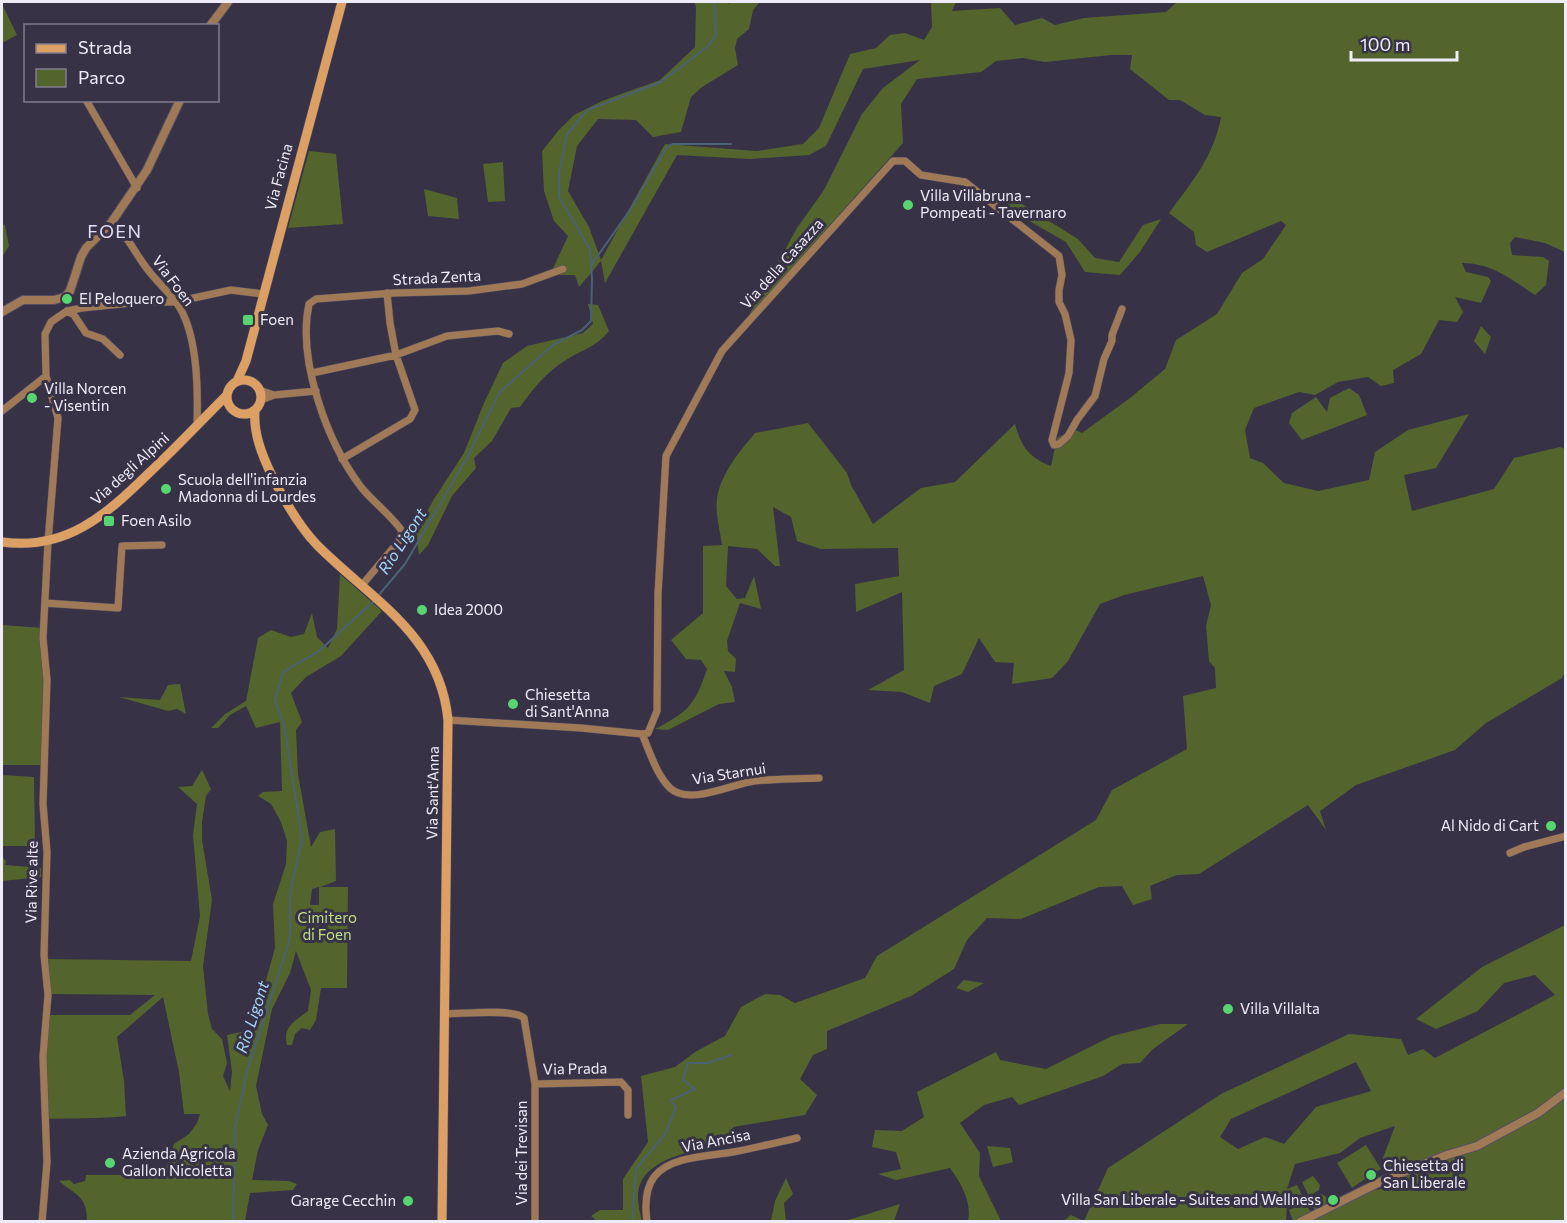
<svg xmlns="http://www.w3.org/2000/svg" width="1567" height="1223" viewBox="0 0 1567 1223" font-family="Commissioner,sans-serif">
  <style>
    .green { fill: #53642d; fill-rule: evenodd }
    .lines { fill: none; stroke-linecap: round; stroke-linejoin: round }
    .stream { stroke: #4b6174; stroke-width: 2 }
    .minor-casing { stroke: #555063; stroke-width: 8 }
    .tertiary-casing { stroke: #555063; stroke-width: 10 }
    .secondary-casing { stroke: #555063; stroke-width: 10 }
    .minor { stroke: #a07a56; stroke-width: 7 }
    .tertiary { stroke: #a07a56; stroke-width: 8 }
    .secondary { stroke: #dca064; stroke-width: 9 }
    .poi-dot { fill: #57d570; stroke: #383246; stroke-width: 2 }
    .labels { text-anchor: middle; stroke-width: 6; stroke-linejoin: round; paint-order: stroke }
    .street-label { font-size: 15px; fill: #efecf9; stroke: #383246 }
    .poi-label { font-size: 15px; fill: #efecf9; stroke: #383246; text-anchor: start }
    .park-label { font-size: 15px; fill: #c0df82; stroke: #383246 }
    .water-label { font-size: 16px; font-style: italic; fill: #a6d6fd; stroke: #383246 }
    .quarter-label { font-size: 18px; letter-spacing: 1.5px; fill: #e3dcf6; stroke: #383246 }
  </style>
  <rect width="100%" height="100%" fill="#383246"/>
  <path class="green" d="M694 2H727L729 4 731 2H760L753 10 749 29 737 39 735 48 738 65 702 87 691 97 681 132 653 137 636 120 598 119 577 146 568 191 589 227 601 260 665 144 757 151 803 144 819 128 850 54 876 48 890 35 905 33 924 40 932 27 931 2H956L952 11 1000 8 1015 25 1042 18 1055 25 1084 18 1166 12 1177 2H1565V252L1545 243 1515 237 1510 243 1512 255 1543 257 1549 261 1546 285 1535 295C1512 280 1492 263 1462 263L1466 272 1488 277 1491 281 1481 303 1455 297 1463 312 1457 322 1439 320 1421 354 1393 370 1394 383 1381 386 1368 377 1338 382 1315 395 1299 392 1254 408 1245 430 1250 458 1263 463 1284 483 1318 491 1369 480 1375 452 1408 430 1469 414 1436 468 1404 475 1412 511 1494 489 1514 458 1560 447 1565 449V671L1562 678 1486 723 1455 750 1356 785 1320 811 1326 830 1308 805 1199 874 1177 875 1150 886 1152 899 1133 905 1122 886 1099 887 1021 919 987 918 967 940 954 969 911 996 827 1031V1049L813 1055 800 1079 817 1095 805 1115 733 1127 730 1144C700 1150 637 1156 638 1198 638 1205 640 1214 642 1221H597L591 1216 600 1210H623V1179L648 1142 641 1076 675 1067 695 1052 725 1036 741 1007 765 994 780 995 795 1003 865 978 877 956 1096 820 1112 790 1187 749 1183 696 1216 688 1215 668 1209 661 1206 626 1211 605 1203 576 1124 595 1100 604 1068 661 1052 678 1012 684 1014 663 995 662 979 638 962 674 934 686 930 703 902 692 868 690 904 670 902 592 856 612 855 584 899 576 898 548 821 549 797 541 791 517 773 507 780 566H775L757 549 728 546 726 586 737 599 745 598 754 576 761 609 740 603 727 641 728 651 736 659 735 672 724 671 732 687 735 702 719 704 668 730 655 729C688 712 695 705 707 669L701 660 686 659 671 640 703 613V546L722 545C720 531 715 512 717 498 721 473 740 451 755 433L808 423 847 473 851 485 873 524 921 488 955 482 1015 424C1021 446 1029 458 1051 466L1057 438 1073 429 1082 433 1130 398 1165 369 1176 340 1217 314 1242 273 1263 259 1286 225 1281 221 1207 252 1196 245 1194 232 1169 213C1192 182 1214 156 1221 117L1205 115 1180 100H1169L1130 69 1132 55H1111L1045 62 1023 58 996 61 981 72 917 79 901 104 903 143 748 317 797 228 824 190 862 114 883 88 920 60 863 69 826 146 809 155 750 159 677 155 605 283 601 261 579 287 575 275H550L568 236 554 221 544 191 542 151 558 131 574 115 602 101 660 80 695 47 696 7Z
    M2 4 17 35 2 43Z
    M309 151 336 154 343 224 288 228Z
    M503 162 505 201 488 202 483 164Z
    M424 189 457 198 459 219 428 216Z
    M1001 191 1078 239 1095 258 1119 262 1143 225 1161 219 1140 252 1120 275 1085 272 1066 242 1001 205Z
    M2 224 5 225 9 246 2 257Z
    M588 304 598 305 609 331C595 348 583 349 566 360 546 372 533 389 520 407L511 408 492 441 474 458 476 468 452 496 428 545 419 555 416 532 434 499 464 453 484 403 503 363 527 346 583 333 593 324Z
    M1481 326 1491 337 1485 354 1474 341Z
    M1349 388 1359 395 1367 415 1302 440 1289 423 1292 413 1316 397 1327 412 1330 398Z
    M340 574 382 611 341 656 306 677 291 693 302 722 296 730 298 774 311 847 320 832 335 829 336 881 320 887H348L347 988H321L316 1020 310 1030 302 1028 295 1034 292 1045H287C282 1027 295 1021 308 1011L311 990 296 951 290 973 272 1009 256 1086 262 1114 268 1125 258 1150 252 1180 289 1181 297 1184 293 1190 250 1193 245 1221H87C87 1195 75 1195 59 1181L70 1180 74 1184 85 1181 86 1175H161L162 1169 167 1166 174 1144 189 1134 197 1123 200 1114H184L179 1072 163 997 117 1037 124 1081 126 1116C98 1119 72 1118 44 1119L47 1015H130L155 995 48 994 44 959 191 961 200 916 193 835 197 804 178 787 192 786 202 770 211 789 206 796 202 822V840L212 900 203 966 208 1014 212 1029 222 1039 227 1063 223 1076 230 1091 232 1072 227 1035 251 1030 255 1020 275 948 273 904 286 864 287 841 281 822 271 804 258 796 263 792 282 791 280 722 256 728 246 706 230 715 218 728H211L225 714 246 701 258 638 271 630 291 637 304 634 312 613 317 637 328 648 337 629ZM319 887V905H310L312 889Z
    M2 625 44 628 45 765H2Z
    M180 684 186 714 177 709 168 711 119 697 160 700 168 685Z
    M2 775 34 777 35 846H2Z
    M2 857 6 861 5 865 41 868V877L2 881Z
    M1565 925V1221H1307L1370 1187 1377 1190 1388 1186 1386 1179 1411 1169 1387 1166 1383 1158 1395 1126 1360 1138 1340 1153 1295 1164 1287 1189 1297 1185 1304 1199 1288 1207 1287 1204 1286 1221 1062 1222 1071 1215 1084 1221 1108 1168 1221 1094 1349 1034 1401 1039 1408 1055 1423 1049 1435 1058 1555 995 1535 975 1504 983 1478 1011 1436 1029 1416 1019 1482 967ZM1356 1062 1371 1091 1316 1107 1284 1144 1265 1137 1238 1149 1220 1137 1231 1119Z
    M964 980 984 983 968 992 956 988Z
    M1160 1024H1188L1153 1049 1140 1063 1122 1064 1103 1076 1019 1105 1012 1097 984 1105 960 1123 980 1153 979 1176 1001 1221H968C972 1202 961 1183 950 1168L896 1180 878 1174 901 1169 896 1152 872 1147 875 1130 902 1131 924 1117 917 1092 996 1052 1000 1060 1046 1069 1112 1036Z
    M1366 1145 1381 1169 1374 1173 1372 1170 1367 1173 1368 1177 1352 1188 1337 1163Z
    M987 1146 1010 1148 1013 1162 993 1167Z
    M1313 1176 1320 1185 1319 1190 1309 1196 1302 1182Z
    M786 1178 793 1194 784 1203 786 1221H771L775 1201Z
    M1321 1194 1325 1196 1330 1203 1317 1210 1314 1209 1310 1200Z
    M1305 1203 1310 1211 1309 1215 1293 1221 1289 1210Z
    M900 1204 894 1221H845Z"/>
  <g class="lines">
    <path class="stream" d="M592 264 630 210 667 147 673 144H731
      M378 596 405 564 467 458 499 393 553 345 582 330 591 321 592 279 590 249 559 197V173L567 134 588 110 661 82 707 47 716 36 714 2
      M233 1222 235 1127 248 1068 290 939V894L302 839 284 724 275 701 283 672 319 651 374 601
      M632 1222 636 1169 665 1134 676 1108 671 1100 695 1089 683 1080 688 1063H708L731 1055"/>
    <defs>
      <path id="minor" d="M86 100 137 188
        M111 223C131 239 133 251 148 270 158 283 172 295 180 308 198 339 198 392 197 426
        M67 311 74 315 86 333 103 339 120 355
        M312 373 396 355 447 336 498 331 509 334
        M259 390 274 395
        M261 400 274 395 316 391
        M2 411 46 376
        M342 459 410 419 415 410 396 355 390 323 387 293
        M362 585 399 541 402 531C391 515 373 502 361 487 327 442 297 360 309 304L316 299 394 293 469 291 522 284 563 269
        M45 603 118 608 122 546 162 545
        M448 720 581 728 642 734 648 733 657 711 658 594 666 456 722 351 893 161H905L921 175 965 182 1059 256 1062 275 1059 290V302L1065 314 1071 340 1069 373 1052 440 1054 445 1059 444 1068 436 1077 420 1095 396 1104 359 1112 341V335L1122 309
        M642 734C650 752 656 774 670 788 689 806 732 784 754 781 775 779 798 779 819 778
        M1510 853 1524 847 1566 836
        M444 1014C460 1014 514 1008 524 1018L535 1084V1222
        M535 1084 621 1082 628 1090V1115
        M42 1222 47 1162 43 1057 48 995 44 955 47 852 43 804 47 680 43 638 48 542 58 418 46 376 45 334 51 322 67 311 82 308 141 302H175L231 290 263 294
        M647 1222C645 1207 645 1189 654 1177 669 1156 710 1156 733 1152 754 1148 775 1143 797 1138"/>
      <path id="tertiary" d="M210 26 228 2
        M2 312 23 300H54L65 297 70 291 81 257 86 248 111 223 147 170 180 100
        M1300 1222 1386 1179 1447 1155 1477 1146 1538 1113 1566 1092"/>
      <path id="secondary" d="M227 397a17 17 0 1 1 34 0a17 17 0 1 1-34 0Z
        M237 381 246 361 342 2
        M255 410C253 433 262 455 272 476 284 500 298 525 317 545 372 600 440 635 448 720L442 1222
        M2 542C66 551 106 515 149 473 176 448 201 421 227 395"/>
    </defs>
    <use href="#minor" class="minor-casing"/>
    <use href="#tertiary" class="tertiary-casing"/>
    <use href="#secondary" class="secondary-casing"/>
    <use href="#minor" class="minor"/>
    <use href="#tertiary" class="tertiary"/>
    <use href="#secondary" class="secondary"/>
  </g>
  <g class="poi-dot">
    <circle cx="908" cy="205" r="6"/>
    <circle cx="67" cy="299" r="6"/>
    <rect x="242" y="314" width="12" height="12" rx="3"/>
    <circle cx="32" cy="398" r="6"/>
    <circle cx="166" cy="489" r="6"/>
    <rect x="103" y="515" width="12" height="12" rx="3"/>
    <circle cx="422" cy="610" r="6"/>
    <circle cx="513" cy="704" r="6"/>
    <circle cx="1551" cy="826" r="6"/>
    <circle cx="1228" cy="1009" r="6"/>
    <circle cx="110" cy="1163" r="6"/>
    <circle cx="1371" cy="1175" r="6"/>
    <circle cx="1333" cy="1200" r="6"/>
    <circle cx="408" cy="1201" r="6"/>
  </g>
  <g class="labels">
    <g class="street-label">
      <text transform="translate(279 177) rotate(-75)" y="5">Via Facina</text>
      <text transform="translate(782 264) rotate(-48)" y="5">Via della Casazza</text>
      <text transform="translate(437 278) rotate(-3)" y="5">Strada Zenta</text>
      <text transform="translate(173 281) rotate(53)" y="5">Via Foen</text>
      <text transform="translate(130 469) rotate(-42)" y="5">Via degli Alpini</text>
      <text transform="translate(729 774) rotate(-9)" y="5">Via Starnui</text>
      <text transform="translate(433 793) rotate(-89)" y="5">Via Sant'Anna</text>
      <text transform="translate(32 882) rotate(-89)" y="5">Via Rive alte</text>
      <text transform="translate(575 1069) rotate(-1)" y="5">Via Prada</text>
      <text transform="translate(716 1141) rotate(-11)" y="5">Via Ancisa</text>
      <text transform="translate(522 1153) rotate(-90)" y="5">Via dei Trevisan</text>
    </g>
    <g class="poi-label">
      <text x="920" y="201">Villa Villabruna -<tspan x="920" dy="17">Pompeati - Tavernaro</tspan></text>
      <text x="79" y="304">El Peloquero</text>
      <text x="260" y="325">Foen</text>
      <text x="44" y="394">Villa Norcen<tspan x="44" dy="17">- Visentin</tspan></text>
      <text x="178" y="485">Scuola dell'infanzia<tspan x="178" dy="17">Madonna di Lourdes</tspan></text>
      <text x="121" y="526">Foen Asilo</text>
      <text x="434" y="615">Idea 2000</text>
      <text x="525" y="700">Chiesetta<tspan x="525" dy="17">di Sant'Anna</tspan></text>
      <text x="1539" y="831" text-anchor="end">Al Nido di Cart</text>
      <text x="1240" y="1014">Villa Villalta</text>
      <text x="122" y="1159">Azienda Agricola<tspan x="122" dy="17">Gallon Nicoletta</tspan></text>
      <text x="1383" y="1171">Chiesetta di<tspan x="1383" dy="17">San Liberale</tspan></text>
      <text x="1321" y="1205" text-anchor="end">Villa San Liberale - Suites and Wellness</text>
      <text x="396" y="1206" text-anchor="end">Garage Cecchin</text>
    </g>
    <g class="park-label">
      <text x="327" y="923">Cimitero<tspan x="327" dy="17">di Foen</tspan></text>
    </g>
    <g class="water-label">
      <text transform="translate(402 541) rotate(-57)" y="6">Rio Ligont</text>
      <text transform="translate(252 1017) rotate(-72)" y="6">Rio Ligont</text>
    </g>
    <g class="quarter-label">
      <text x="115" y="238">FOEN</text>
    </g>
  </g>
  <rect width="1567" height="1223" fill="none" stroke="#efecf9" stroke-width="6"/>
  <rect x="24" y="24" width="195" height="78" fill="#383246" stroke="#817c8e" stroke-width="1.5"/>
  <rect x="36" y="44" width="30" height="9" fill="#dca064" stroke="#817c8e" stroke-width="1.5"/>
  <text x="78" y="54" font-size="18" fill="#efecf9">Strada</text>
  <rect x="36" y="69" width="30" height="18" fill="#53642d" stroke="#817c8e" stroke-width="1.5"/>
  <text x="78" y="84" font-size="18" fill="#efecf9">Parco</text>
  <path d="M1351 51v9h106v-9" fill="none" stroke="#efecf9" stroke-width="3"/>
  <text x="1360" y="51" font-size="18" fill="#efecf9" stroke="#383246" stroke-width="4.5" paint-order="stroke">100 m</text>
</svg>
